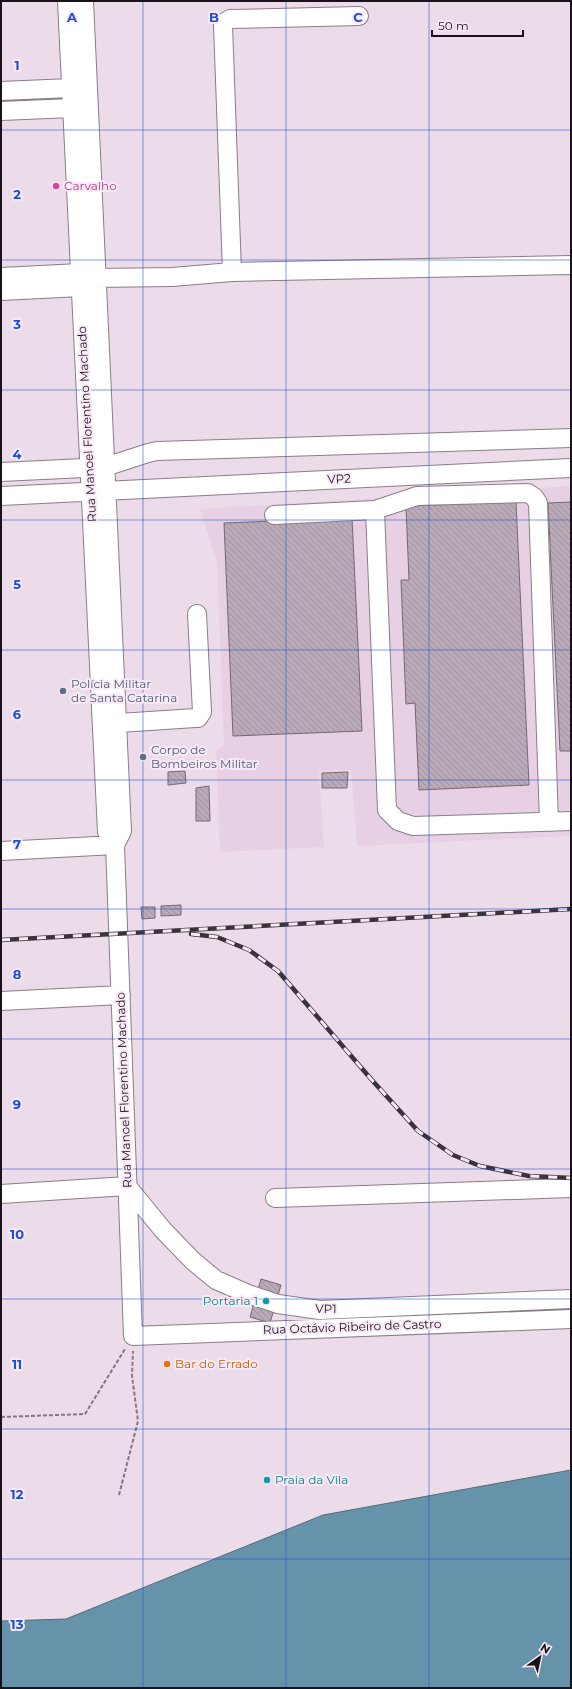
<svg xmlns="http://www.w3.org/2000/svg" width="572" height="1689" viewBox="0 0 572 1689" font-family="Montserrat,sans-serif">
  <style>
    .built { fill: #e7d0e4 }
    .water { fill: #6693a9; stroke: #4f6d7e }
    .building { fill: url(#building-back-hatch); stroke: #756773 }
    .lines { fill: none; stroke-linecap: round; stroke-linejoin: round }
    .minor-casing { stroke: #8b7c8a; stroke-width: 20 }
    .path { stroke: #827881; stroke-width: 2; stroke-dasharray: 4 2; stroke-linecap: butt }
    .minor { stroke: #fff; stroke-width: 18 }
    .rail-casing { stroke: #3a333a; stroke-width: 4.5 }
    .rail { stroke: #f9e9f7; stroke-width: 3; stroke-dasharray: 9; stroke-linecap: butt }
    .grid { fill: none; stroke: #1d4ed8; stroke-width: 1; stroke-opacity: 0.55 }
    .hotel-dot { fill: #d1479c; stroke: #f9e9f7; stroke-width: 1.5 }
    .service-dot { fill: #5c6f8a; stroke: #f9e9f7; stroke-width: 1.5 }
    .culture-dot { fill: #0f9aa8; stroke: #f9e9f7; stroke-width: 1.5 }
    .food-dot { fill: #e8710a; stroke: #f9e9f7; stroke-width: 1.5 }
    .labels { text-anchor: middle; stroke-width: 4; stroke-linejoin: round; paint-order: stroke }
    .hotel-label { font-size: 12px; fill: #b23c85; stroke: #f9e9f7; text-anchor: start }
    .street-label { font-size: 12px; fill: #181318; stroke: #f9e9f7 }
    .service-label { font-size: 12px; fill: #4e5e75; stroke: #f9e9f7; text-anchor: start }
    .culture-label { font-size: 12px; fill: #0d838f; stroke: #f9e9f7; text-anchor: end }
    .food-label { font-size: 12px; fill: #c56008; stroke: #f9e9f7; text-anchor: start }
    .grid-label { font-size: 13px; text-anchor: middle; font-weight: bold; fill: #1d4ed8; stroke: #f9e9f7; stroke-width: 4; stroke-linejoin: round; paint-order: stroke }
  </style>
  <defs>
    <pattern id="building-back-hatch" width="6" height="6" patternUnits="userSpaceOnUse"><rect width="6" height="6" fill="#baaab7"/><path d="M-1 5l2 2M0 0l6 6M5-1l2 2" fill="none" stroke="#9f919d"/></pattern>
  </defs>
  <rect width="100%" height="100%" fill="#ecdcea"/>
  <path class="built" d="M571 486V836L357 846 351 770 319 771 324 847 220 852 216 752 224 745 217 563 200 509Z"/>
  <path class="water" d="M571 1470V1688H1V1621L66 1619 323 1515Z"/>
  <path class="building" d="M516 502 529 785 419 790 415 703 406 704 401 580H409L406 506Z
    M571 502V751H560L548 503Z
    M352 518 362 731 233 736 224 523Z
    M185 771 186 783 168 785V772Z
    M348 772 347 788H322V773Z
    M209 786 210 821H196V788Z
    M181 905V915L161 916V906Z
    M141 907H155V918L142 919Z
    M261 1279 281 1285 270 1323 250 1317Z"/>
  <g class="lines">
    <defs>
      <path id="minor" d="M67 1 107 832 115 845 133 1336 571 1319
        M84 1 122 831 115 845
        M1 91 71 88
        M1 111 72 108
        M232 272 223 25 225 22 230 19 359 16
        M1 277 80 273 96 278 172 277 232 272 571 265
        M1 291 81 287 90 282
        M1 472 105 467 148 453 157 451 571 438
        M1 496 571 468
        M375 510 417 496 528 493 534 497 538 503 549 822
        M274 515 375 510 387 810 398 821 413 826 571 821
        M104 724 195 718H198L202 712 197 614
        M1 851 115 845
        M1 1001 121 995
        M127 1186 163 1230 193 1261 216 1280 248 1294 278 1304 320 1310 571 1299
        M1 1194 127 1186
        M275 1198 571 1188"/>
    </defs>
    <use href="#minor" class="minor-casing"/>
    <path class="path" d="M1 1417 85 1414 125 1349
      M119 1495 138 1421 132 1376 133 1351"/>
    <use href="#minor" class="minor"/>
    <defs>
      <path id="rail" d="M191 934 217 937 249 950 278 971 371 1079 418 1131 453 1155 480 1166 529 1176 571 1178
        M1 940 571 909"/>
    </defs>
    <use href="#rail" class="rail-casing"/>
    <use href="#rail" class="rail"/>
  </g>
  <path class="grid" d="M143 1V1688M286 1V1688M429 1V1688M1 130H571M1 260H571M1 390H571M1 520H571M1 650H571M1 780H571M1 909H571M1 1039H571M1 1169H571M1 1299H571M1 1429H571M1 1559H571"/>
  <circle class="hotel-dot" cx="56" cy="186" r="4"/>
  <g class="service-dot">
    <circle cx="63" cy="691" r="4"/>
    <circle cx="143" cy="757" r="4"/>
  </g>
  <g class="culture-dot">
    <circle cx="266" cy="1301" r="4"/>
    <circle cx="267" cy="1480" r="4"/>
  </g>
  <circle class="food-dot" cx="167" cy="1364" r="4"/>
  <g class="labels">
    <g class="hotel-label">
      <text x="64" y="190">Carvalho</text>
    </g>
    <g class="street-label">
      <text transform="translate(87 424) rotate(-93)" y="4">Rua Manoel Florentino Machado</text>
      <text transform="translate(339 479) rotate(-3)" y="4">VP2</text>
      <text transform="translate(124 1090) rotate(-92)" y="4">Rua Manoel Florentino Machado</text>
      <text transform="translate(326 1309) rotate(1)" y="4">VP1</text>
      <text transform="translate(352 1327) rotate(-2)" y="4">Rua Octávio Ribeiro de Castro</text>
    </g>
    <g class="service-label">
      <text x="71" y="688">Polícia Militar<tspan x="71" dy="14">de Santa Catarina</tspan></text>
      <text x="151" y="754">Corpo de<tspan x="151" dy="14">Bombeiros Militar</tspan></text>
    </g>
    <g class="culture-label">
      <text x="258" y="1305">Portaria 1</text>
      <text x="275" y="1484" text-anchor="start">Praia da Vila</text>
    </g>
    <g class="food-label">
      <text x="175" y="1368">Bar do Errado</text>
    </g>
  </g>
  <g class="grid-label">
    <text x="72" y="22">A</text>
    <text x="214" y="22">B</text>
    <text x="358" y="22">C</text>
    <text x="17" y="70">1</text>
    <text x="17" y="199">2</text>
    <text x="17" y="329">3</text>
    <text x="17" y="459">4</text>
    <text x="17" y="589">5</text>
    <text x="17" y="719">6</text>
    <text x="17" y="849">7</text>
    <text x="17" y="979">8</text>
    <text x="17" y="1109">9</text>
    <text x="17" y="1239">10</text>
    <text x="17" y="1369">11</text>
    <text x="17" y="1499">12</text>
    <text x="17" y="1629">13</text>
  </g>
  <rect width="572" height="1689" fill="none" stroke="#181318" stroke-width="4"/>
  <g transform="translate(540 1657) rotate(33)" stroke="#f9e9f7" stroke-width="3" paint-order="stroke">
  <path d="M0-3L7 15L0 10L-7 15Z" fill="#181318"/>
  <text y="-6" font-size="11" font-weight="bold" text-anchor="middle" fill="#181318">N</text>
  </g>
  <path d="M432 30v6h91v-6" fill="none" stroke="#181318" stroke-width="2"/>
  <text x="438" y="30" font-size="12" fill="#181318" stroke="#f9e9f7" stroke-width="3" paint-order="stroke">50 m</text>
</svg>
